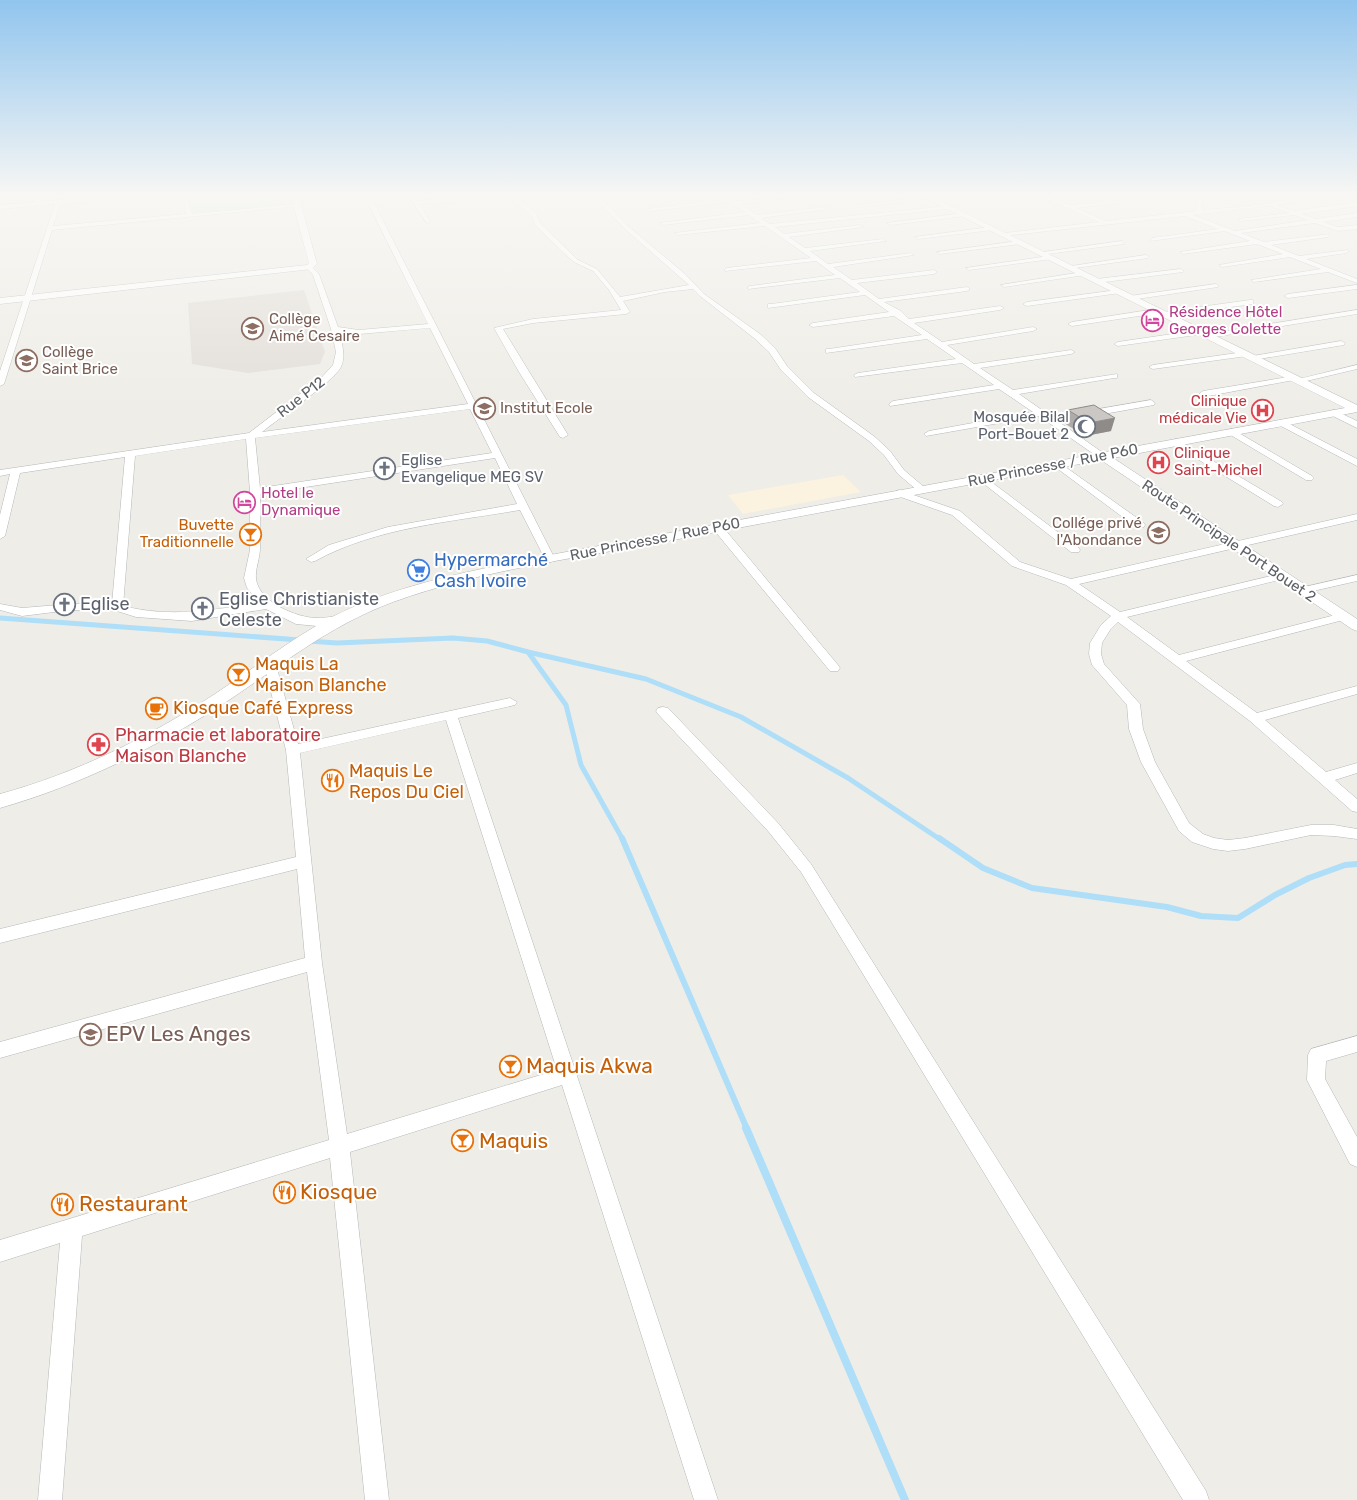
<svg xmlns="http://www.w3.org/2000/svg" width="1357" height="1500" viewBox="0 0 1357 1500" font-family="Rubik,sans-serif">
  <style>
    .commercial { fill: #fbf2e0 }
    .education { fill: #e2ded8 }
    .green { fill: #c9e4c6 }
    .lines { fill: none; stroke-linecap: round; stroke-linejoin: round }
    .stream-far2 { stroke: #aedef8; stroke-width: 5 }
    .stream-far1 { stroke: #aedef8; stroke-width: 6 }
    .stream { stroke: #aedef8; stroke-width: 8 }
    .minor-casing { stroke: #b4b7ba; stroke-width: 1 }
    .tertiary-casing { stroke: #b4b7ba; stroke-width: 1 }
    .minor { fill: #fff; fill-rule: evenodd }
    .tertiary { fill: #fff; fill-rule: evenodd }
    .wall { fill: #afaba9 }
    .shaded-wall { fill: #8e8b89 }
    .building { fill: #cbc7c4; stroke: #8e8b89 }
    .labels { text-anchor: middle; stroke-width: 4; stroke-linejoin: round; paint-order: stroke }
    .far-hotel-label { font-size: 15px; fill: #b23c85; stroke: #fff; text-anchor: start }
    .far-education-label { font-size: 15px; fill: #785e54; stroke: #fff; text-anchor: start }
    .far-street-label { font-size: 15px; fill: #5e6266; stroke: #fff }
    .far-health-label { font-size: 15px; fill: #be3a42; stroke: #fff; text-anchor: end }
    .far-worship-label { font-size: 15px; fill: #5b616d; stroke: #fff; text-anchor: end }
    .far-food-label { font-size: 15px; fill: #c56008; stroke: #fff; text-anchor: end }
    .shop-label { font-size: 18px; fill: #366cbe; stroke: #fff; text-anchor: start }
    .worship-label { font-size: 18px; fill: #5b616d; stroke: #fff; text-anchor: start }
    .food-label { font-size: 18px; fill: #c56008; stroke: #fff; text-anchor: start }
    .health-label { font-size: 18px; fill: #be3a42; stroke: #fff; text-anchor: start }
    .near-education-label { font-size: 21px; fill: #785e54; stroke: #fff; text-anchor: start }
    .near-food-label { font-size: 21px; fill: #c56008; stroke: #fff; text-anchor: start }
  </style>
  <rect width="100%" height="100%" fill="#efede7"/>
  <path class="commercial" d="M843 475 861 492 743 514 728 495Z"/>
  <path class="education" d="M304 290 325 352 320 364 248 373 192 364 188 303Z"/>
  <path class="green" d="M191 197H283L286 206 193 215Z"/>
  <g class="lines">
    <path class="stream-far2" d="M0 618 300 640
      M308 641 337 643 453 638 487 641 528 652 566 705 581 765 623 840
      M528 652 646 679 741 717 848 778 941 840"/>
    <path class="stream-far1" d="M622 838 747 1129
      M939 838 983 868 1032 888 1167 907 1201 916 1238 918 1275 895 1309 878 1345 865 1357 864"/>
    <path class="stream" d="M746 1128 905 1500"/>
    <defs>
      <path id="minor" d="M36 197H41L39 204 36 206 33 204Z
        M183 197H188L192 214 297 204 300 206 52 230 4 384 0 386V371L56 201 61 202 53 226 186 214Z
        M365 197H371L555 559 554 561 550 562 545 559 520 510C451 522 377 527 315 561L311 562 306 559 329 545 388 527 517 504 495 458 260 494C260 512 261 530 260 548 260 558 255 569 256 579 259 602 297 618 317 618 326 619 339 613 346 620L344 623 317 626 296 624 266 609 192 621 136 617 117 611 99 610H70L22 616 0 610V604L22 608 70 604H112L125 457 20 473 5 536 0 539V515L10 474 0 476V470L249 433 322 377 333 365 336 352 331 329 313 275 306 267 307 266H311L319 274 338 327 359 330 428 324ZM430 328 468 404 262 432C279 418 332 383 341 367 346 356 342 343 339 332L359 334ZM470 409 492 453 260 488 255 438ZM246 439 250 492V550L244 578 247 588 260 603C213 610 171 618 123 606L135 456Z
        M409 197H414L417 201 466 197 461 201 419 204 430 221 427 223Z
        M511 197H516L536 213 540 223 578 260 597 269 620 297 689 285 625 229 594 197H600L629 227 685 274 704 294 760 334 775 348 787 366 814 393 875 437 890 451 904 470 924 487V491H918L898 474 884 455 869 441 808 397 781 370 769 352 754 338 700 296 693 289 665 292 623 301 630 312 626 314 533 323 503 329 568 435 563 438 560 437 519 372 494 328 533 319 621 310 609 290 593 271 574 262 564 253 535 225 531 215Z
        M631 197H638L635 199Z
        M725 197H730L737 201 799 197 741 204 757 215 825 207 828 209 761 218 770 224 949 206 947 209 775 227 784 234 860 225 863 227 789 237 805 248 883 239 886 241 810 251 828 264 911 253 914 255 833 267 852 280 934 270 937 272 934 274 857 283 879 299 967 287 970 289 967 291 884 302 901 311 909 319 1000 306 1004 308 1000 310 914 323 942 342 1033 327 1037 329 1033 331 947 345 974 364 1071 350 1075 352 1071 354 980 368 1013 390 1117 374V378H1114L1019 394 1106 455 1104 457H1098L1039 416 926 436 924 434 929 431 1033 412 999 389 890 406 889 404 893 401 994 385 962 363 855 377 854 375 858 373 956 359 927 339 826 353V349H829L922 335 894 316 813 327 809 325 813 323 889 312 865 295 768 308V304H771L860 292 840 278 748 289V287L750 286 835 275 816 261 725 271V269L727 268 811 258 765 226 677 235 674 233 760 223 749 215 663 225 660 223 745 212 730 202 650 211 647 209 726 199Z
        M928 197 933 198 862 207 859 205Z
        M1043 197H1049L1070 205 1119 200 1122 197H1126L1121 203 1076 208 1106 221 1196 211 1197 197 1202 198 1253 197 1202 202V210L1240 207 1307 197H1317L1276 205 1294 211 1357 202V206L1301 214 1316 219 1357 213V217L1323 222 1338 227 1357 225V229L1338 231 1315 223 1241 233 1264 242 1330 234 1328 237 1271 245 1299 256 1348 250V252L1346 253 1306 259 1357 279V283L1328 272 1254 282 1251 280 1321 269 1290 257 1222 267 1219 265 1283 254 1257 244 1183 254 1180 252 1250 241 1225 231 1150 241 1152 238 1218 229 1185 216 1003 236 1005 233 1099 222ZM1269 206 1289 213 1238 219 1241 221 1294 215 1308 220 1235 231 1193 215Z
        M964 213 966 216 890 225 887 223Z
        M991 227 993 230 918 239 915 237Z
        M1019 241 1021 244 940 254 937 252Z
        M1122 241 1124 244 1040 255 1037 253Z
        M1146 255 1149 257 1148 258 1068 269 1065 267Z
        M1050 256 1052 257V259L969 270 966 268Z
        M1181 269 1184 271 1183 272 1097 283 1094 281 1097 279Z
        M1083 272 1085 273V275L1004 287 1001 285Z
        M1216 284 1219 286 1218 287 1130 300 1126 298 1130 296Z
        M1357 285V289L1288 298 1284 296 1288 294Z
        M1118 290 1121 292 1120 293 1027 306 1023 304 1027 302Z
        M1250 300H1253V304L1164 316 1160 314 1164 312Z
        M1156 309 1160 311 1159 313 1072 326 1068 324 1072 322Z
        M1357 310V314L1208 338 1204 336 1208 334Z
        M1200 330H1203V334L1118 346 1114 344 1118 342Z
        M1341 341 1345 343 1344 345 1253 360 1249 358 1253 356Z
        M1244 352H1247V356L1153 369 1149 367 1153 365Z
        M1357 365V369L1298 383 1294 380 1203 397 1199 394 1203 391 1294 376 1298 379Z
        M1151 400 1155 403 1154 405 1087 417 1083 414 1087 411Z
        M1334 410 1357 421V428L1331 415V411Z
        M1282 420 1357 459V466L1279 425 1278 423Z
        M1232 429 1312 476 1314 478 1312 480H1306L1229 434V430Z
        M1176 439 1282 502 1283 504 1278 507 1274 506 1173 444 1171 442Z
        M1057 461 1144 523 1145 525 1144 527H1136L1054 466 1052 464Z
        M982 475 1079 548 1080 550 1079 552H1071L979 480V476Z
        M899 490 960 511 1020 562 1071 579 1357 514V520L1079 584 1120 612 1283 573 1287 574 1289 576 1287 578 1127 617 1179 655 1343 613 1347 615 1349 617 1347 619 1186 661 1257 713 1357 686V694L1265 720 1326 772 1357 763V773L1335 780 1357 799V812L1352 811 1250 721 1118 622 1110 630 1102 643 1101 654 1104 664 1140 704 1143 729 1155 762 1189 823 1203 834 1214 838 1228 840 1245 838 1311 825H1334L1357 829V839L1334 836 1311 835 1245 849 1228 851 1213 849 1192 842 1179 831 1141 762 1129 729 1127 705 1092 665 1089 654 1090 643 1101 625 1111 616 1066 585 1012 566 952 515 895 495 894 493Z
        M718 525 722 526 838 665 840 668 838 671H830L714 530 713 528Z
        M1357 575V581L1304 593 1298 590 1300 588Z
        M270 661 276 665 298 744 510 698 517 702 515 705 458 718 718 1500H694L562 1085 350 1152 389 1500H365L330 1158 82 1236 62 1500H38L60 1243 0 1262V1240L329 1140 307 972 0 1058V1042L305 958 297 869 0 943V929L296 857 286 750 264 665ZM446 720 557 1070 347 1134 322 963 300 753Z
        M663 707 668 708 778 823 811 864 1206 1491 1209 1500H1183L801 872 768 831 658 714 656 711 658 708Z
        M1357 1036V1052L1326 1061 1325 1079 1357 1137V1167L1350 1164 1307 1080 1308 1055 1311 1049Z"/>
      <path id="tertiary" d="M96 197H118L114 199 0 209V205Z
        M291 197H299L317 264 312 269 0 304V298L307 265 309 263Z
        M923 197H932L1357 405V412L1113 458 1357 619V631L1352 629 1101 460C957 487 812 514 668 541 577 558 481 570 393 602 326 627 281 666 223 704 153 749 80 785 0 808V794C77 773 149 737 215 694 254 668 291 639 332 617 400 583 477 570 550 555L1096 454 1101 451 1105 452 1345 408Z"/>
    </defs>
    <use href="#minor" class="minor-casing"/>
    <use href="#tertiary" class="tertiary-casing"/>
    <use href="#minor" class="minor"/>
    <use href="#tertiary" class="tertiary"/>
  </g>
  <path class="wall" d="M1068 410 1111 431 1085 436 1064 423Z"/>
  <path class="shaded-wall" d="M1115 418 1111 431 1085 436 1089 423Z"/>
  <path class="building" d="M1094 405 1115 418 1089 423 1068 410Z"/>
  <linearGradient id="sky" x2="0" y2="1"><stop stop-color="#91c5ee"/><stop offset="0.48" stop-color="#f8f7f4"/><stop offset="1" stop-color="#f8f7f4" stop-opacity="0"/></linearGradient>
  <rect width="1357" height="407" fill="url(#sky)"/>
  <defs>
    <symbol id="hotel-ring" viewBox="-11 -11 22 22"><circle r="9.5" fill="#fff" stroke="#d1479c" stroke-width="1.5"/><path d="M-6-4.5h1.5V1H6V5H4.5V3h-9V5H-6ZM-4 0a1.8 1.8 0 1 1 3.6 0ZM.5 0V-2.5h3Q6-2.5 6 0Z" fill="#d1479c"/></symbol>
    <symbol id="school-ring" viewBox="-11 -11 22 22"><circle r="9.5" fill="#fff" stroke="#8d6e63" stroke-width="1.5"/><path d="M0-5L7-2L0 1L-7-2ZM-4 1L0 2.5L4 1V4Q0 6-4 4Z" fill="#8d6e63"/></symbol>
    <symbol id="hospital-ring" viewBox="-11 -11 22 22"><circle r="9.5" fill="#fff" stroke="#e0444e" stroke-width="1.5"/><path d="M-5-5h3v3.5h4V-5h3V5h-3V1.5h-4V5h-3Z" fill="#e0444e"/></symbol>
    <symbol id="mosque-ring" viewBox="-11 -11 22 22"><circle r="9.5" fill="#fff" stroke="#6b7280" stroke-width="1.5"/><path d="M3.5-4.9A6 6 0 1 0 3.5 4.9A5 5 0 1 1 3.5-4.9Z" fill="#6b7280"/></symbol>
    <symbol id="church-ring" viewBox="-11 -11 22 22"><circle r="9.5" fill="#fff" stroke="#6b7280" stroke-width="1.5"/><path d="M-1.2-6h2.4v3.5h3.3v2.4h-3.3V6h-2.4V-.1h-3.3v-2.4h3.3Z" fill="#6b7280"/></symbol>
    <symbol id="bar-ring" viewBox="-11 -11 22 22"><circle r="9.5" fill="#fff" stroke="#e8710a" stroke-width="1.5"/><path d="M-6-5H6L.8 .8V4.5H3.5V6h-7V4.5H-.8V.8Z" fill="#e8710a"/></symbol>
    <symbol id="supermarket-ring" viewBox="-11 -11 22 22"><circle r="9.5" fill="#fff" stroke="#3f7fe0" stroke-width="1.5"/><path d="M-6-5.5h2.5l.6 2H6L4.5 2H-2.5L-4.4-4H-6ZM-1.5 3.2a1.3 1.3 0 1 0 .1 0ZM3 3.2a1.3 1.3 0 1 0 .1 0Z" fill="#3f7fe0"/></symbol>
    <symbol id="cafe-ring" viewBox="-11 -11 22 22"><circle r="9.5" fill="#fff" stroke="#e8710a" stroke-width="1.5"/><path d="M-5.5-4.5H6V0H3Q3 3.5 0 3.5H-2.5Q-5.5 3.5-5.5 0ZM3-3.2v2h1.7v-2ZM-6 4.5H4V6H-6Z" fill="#e8710a"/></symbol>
    <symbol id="pharmacy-ring" viewBox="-11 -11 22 22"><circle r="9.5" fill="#fff" stroke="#e0444e" stroke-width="1.5"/><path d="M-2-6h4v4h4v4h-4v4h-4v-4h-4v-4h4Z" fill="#e0444e"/></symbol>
    <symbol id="restaurant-ring" viewBox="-11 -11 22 22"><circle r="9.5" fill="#fff" stroke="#e8710a" stroke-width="1.5"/><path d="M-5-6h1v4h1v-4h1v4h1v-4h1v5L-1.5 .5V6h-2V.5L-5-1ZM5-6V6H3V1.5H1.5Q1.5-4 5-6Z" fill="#e8710a"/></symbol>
  </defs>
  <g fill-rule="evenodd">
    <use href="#hotel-ring" x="1140" y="308" width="25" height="25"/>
    <use href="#school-ring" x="240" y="316" width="25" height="25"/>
    <use href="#school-ring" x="14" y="348" width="25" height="25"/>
    <use href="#school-ring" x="472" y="396" width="25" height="25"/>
    <use href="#hospital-ring" x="1250" y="398" width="25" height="25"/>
    <use href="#mosque-ring" x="1072" y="414" width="25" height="25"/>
    <use href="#hospital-ring" x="1146" y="450" width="25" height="25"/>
    <use href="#church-ring" x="372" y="456" width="25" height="25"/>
    <use href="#hotel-ring" x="232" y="490" width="25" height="25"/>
    <use href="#school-ring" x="1146" y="520" width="25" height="25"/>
    <use href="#bar-ring" x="238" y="522" width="25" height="25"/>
    <use href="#supermarket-ring" x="406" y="558" width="25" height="25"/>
    <use href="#church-ring" x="52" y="592" width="25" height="25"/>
    <use href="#church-ring" x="190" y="596" width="25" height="25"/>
    <use href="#bar-ring" x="226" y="662" width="25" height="25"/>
    <use href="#cafe-ring" x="144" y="696" width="25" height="25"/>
    <use href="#pharmacy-ring" x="86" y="732" width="25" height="25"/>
    <use href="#restaurant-ring" x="320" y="768" width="25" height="25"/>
    <use href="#school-ring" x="78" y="1022" width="25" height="25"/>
    <use href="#bar-ring" x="498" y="1054" width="25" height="25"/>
    <use href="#bar-ring" x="450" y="1128" width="25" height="25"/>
    <use href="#restaurant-ring" x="272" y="1180" width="25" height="25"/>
    <use href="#restaurant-ring" x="50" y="1192" width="25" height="25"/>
  </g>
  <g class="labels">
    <g class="far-hotel-label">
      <text x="1169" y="317">Résidence Hôtel<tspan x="1169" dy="17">Georges Colette</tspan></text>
      <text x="261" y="498">Hotel le<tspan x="261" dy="17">Dynamique</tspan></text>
    </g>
    <g class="far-education-label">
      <text x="269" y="324">Collège<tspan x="269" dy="17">Aimé Cesaire</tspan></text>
      <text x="42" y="357">Collège<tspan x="42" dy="17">Saint Brice</tspan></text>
      <text x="500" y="413">Institut Ecole</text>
      <text x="1142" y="528" text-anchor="end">Collége privé<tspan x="1142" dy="17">l'Abondance</tspan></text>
    </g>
    <g class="far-street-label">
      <text transform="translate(301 397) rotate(-38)" y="5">Rue P12</text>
      <text transform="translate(1053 465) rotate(-11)" y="5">Rue Princesse / Rue P60</text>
      <text transform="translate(655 539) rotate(-11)" y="5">Rue Princesse / Rue P60</text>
      <text transform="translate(1229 541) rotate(34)" y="5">Route Principale Port Bouet 2</text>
    </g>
    <g class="far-health-label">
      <text x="1247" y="406">Clinique<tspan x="1247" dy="17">médicale Vie</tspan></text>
      <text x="1174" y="458" text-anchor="start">Clinique<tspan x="1174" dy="17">Saint-Michel</tspan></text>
    </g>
    <g class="far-worship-label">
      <text x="1069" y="422">Mosquée Bilal<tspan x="1069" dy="17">Port-Bouet 2</tspan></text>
      <text x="401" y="465" text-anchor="start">Eglise<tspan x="401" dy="17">Evangelique MEG SV</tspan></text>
    </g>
    <g class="far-food-label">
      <text x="234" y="530">Buvette<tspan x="234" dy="17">Traditionnelle</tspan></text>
    </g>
    <g class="shop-label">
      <text x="434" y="566">Hypermarché<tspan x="434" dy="21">Cash Ivoire</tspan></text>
    </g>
    <g class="worship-label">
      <text x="219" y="605">Eglise Christianiste<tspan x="219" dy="21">Celeste</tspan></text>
      <text x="80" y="610">Eglise</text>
    </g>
    <g class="food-label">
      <text x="255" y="670">Maquis La<tspan x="255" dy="21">Maison Blanche</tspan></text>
      <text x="173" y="714">Kiosque Café Express</text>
      <text x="349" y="777">Maquis Le<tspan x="349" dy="21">Repos Du Ciel</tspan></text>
    </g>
    <g class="health-label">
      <text x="115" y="741">Pharmacie et laboratoire<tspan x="115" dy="21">Maison Blanche</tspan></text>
    </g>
    <g class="near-education-label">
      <text x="106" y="1041">EPV Les Anges</text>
    </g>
    <g class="near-food-label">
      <text x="526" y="1073">Maquis Akwa</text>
      <text x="479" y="1148">Maquis</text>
      <text x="300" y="1199">Kiosque</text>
      <text x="79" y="1211">Restaurant</text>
    </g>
  </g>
</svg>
